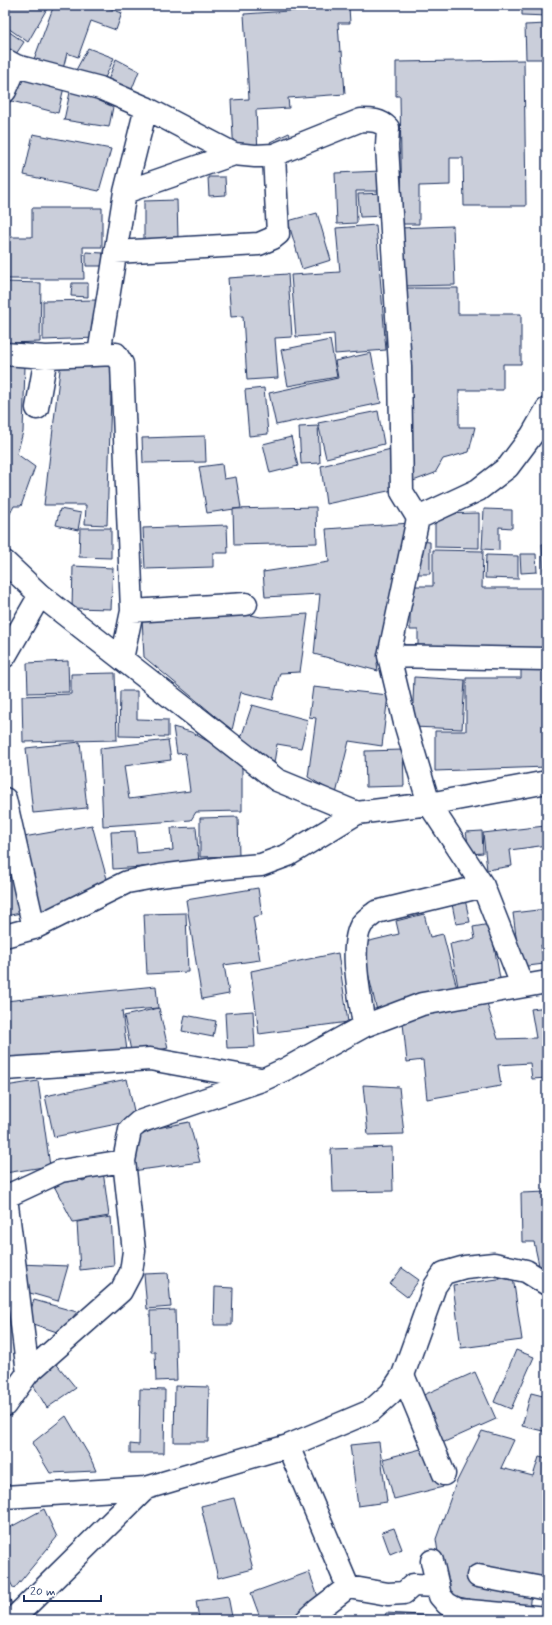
<svg xmlns="http://www.w3.org/2000/svg" width="552" height="1625" viewBox="0 0 552 1625" font-family="Mynerve,sans-serif">
  <style>
    .building { fill: #caceda; stroke: #1b2f5e }
    .lines { fill: none; stroke-linecap: round; stroke-linejoin: round }
    .street-casing { stroke: #1b2f5e; stroke-width: 25 }
    .street { stroke: #fff; stroke-width: 22 }
  </style>
  <rect width="100%" height="100%" fill="#fff"/>
  <filter id="ink" filterUnits="userSpaceOnUse"><feTurbulence type="fractalNoise" baseFrequency=".025" numOctaves="2"/><feDisplacementMap in="SourceGraphic" scale="8" xChannelSelector="R" yChannelSelector="G"/><feConvolveMatrix kernelMatrix="1 2 1 2 8 2 1 2 1" color-interpolation-filters="sRGB"/></filter>
  <g filter="url(#ink)">
    <path class="building" d="M5 5H49L28 42 5 26Z
      M54 5H101L122 13 116 30 91 21 78 57 67 53 62 73 33 62Z
      M111 5H124L123 8Z
      M522 5H547V16L522 15Z
      M349 7 350 23H338L340 52 342 51 345 94 288 98 289 108 256 110 258 152 234 154 231 100 249 99 244 14Z
      M547 24V59H526L525 25Z
      M5 29 24 42 12 60 5 57Z
      M88 48 114 58 104 80 76 70Z
      M116 59 139 71 130 94 107 83Z
      M524 60 526 206H464L463 158H450V185L419 186V224H402L400 96H396V62Z
      M22 71 65 83 58 113 8 100Z
      M72 83 115 97 109 127 64 120Z
      M289 133 294 143 274 152 270 142Z
      M33 134 111 149 99 191 24 175Z
      M381 171V191H356L357 223 337 224 335 173Z
      M208 177H225L226 195 209 196Z
      M384 193 386 216 360 217 358 194Z
      M177 200 178 239 144 240V201Z
      M32 208H102V247H83L84 279H5V237H32Z
      M317 213 331 260 302 269 288 221Z
      M376 225 386 350 335 354 334 334 296 337 291 275 340 272 336 228Z
      M453 226 455 285 401 286 399 228Z
      M86 252 103 253 102 266H86Z
      M288 274 292 337 275 338 278 378 247 380 243 316 231 317 228 278Z
      M5 282 41 283 40 342 5 343Z
      M72 283H88V297L71 296Z
      M404 288H458V314H521V364H503V390H459V427H475L469 452 443 459 435 473 405 484Z
      M96 300 97 338 43 340V301Z
      M547 313V351L545 314Z
      M330 340 337 377 288 386 281 350Z
      M371 353 381 403 276 425 269 393 338 378 335 361Z
      M61 361 112 363 107 525 85 524 86 505H44Z
      M5 363 25 366 23 432 17 454 35 467 21 506H14L5 523Z
      M264 388 268 434 249 436 245 390Z
      M378 411 384 444 326 458 318 423Z
      M318 426 320 463 301 464 299 427Z
      M205 436 206 462 143 463 142 438Z
      M291 437 298 466 270 473 263 444Z
      M391 449 393 490 326 504 321 466Z
      M222 464 224 479 236 477 241 508 207 513 199 467Z
      M316 507 317 543 234 545 233 509Z
      M60 509 81 513 78 530 56 525Z
      M484 509 512 510V528L499 527V550L482 549Z
      M479 513V548L435 547V514Z
      M410 523 387 650 377 663 378 671 314 654 320 594 265 597 263 572 329 562 326 529Z
      M227 525 228 553H213V567L145 569 143 528Z
      M80 528H111V558L79 557Z
      M418 541 430 542V574H417Z
      M542 544H547V579H544Z
      M433 550 483 551 482 588H547V652L418 648V630H410V586H433Z
      M520 554H536L537 572 521 573Z
      M486 555 518 556V579L485 578Z
      M73 566 113 568 111 609 72 608Z
      M246 614 261 617 308 614 300 672 280 673 273 700 241 692 232 730 144 657 142 618Z
      M68 661 69 692 28 693 27 663Z
      M547 667V767L435 771V731H466V678H521V669Z
      M115 673 117 740 23 742 22 696 71 694V674Z
      M414 677 465 680 462 729 412 727Z
      M313 687 388 695 382 746 349 741 336 794 308 777 316 718 309 717Z
      M120 691H137V719L168 720V737L119 736Z
      M252 705 308 720 301 748 277 744 274 763 239 744Z
      M173 727 191 732 242 760V811L196 812 191 820 103 826 100 748 168 740 171 760 124 766 129 799 190 791 185 753 177 754Z
      M80 742 87 808 33 813 26 748Z
      M403 750 404 786 366 787 365 751Z
      M238 817 239 856 200 857V818Z
      M92 825 109 886 35 914 18 838Z
      M545 826 547 845 510 850 512 866 487 870 483 833Z
      M196 827 199 863 113 869 111 832 135 831 137 853 173 850 171 828Z
      M482 831 483 853 470 854 466 832Z
      M15 876 21 913 5 916V879Z
      M258 888 262 915 253 917 260 960 224 965 229 994 202 999 186 900Z
      M464 895 470 922 456 924 451 899Z
      M546 909 547 945H541L544 964 520 967 513 913Z
      M186 913 188 972 147 974 144 914Z
      M424 914 430 937 443 934 458 992 377 1011 361 943 399 934 396 921Z
      M490 924 502 989 460 997 450 944 475 939 473 927Z
      M545 951H547V971H545Z
      M338 953 348 1022 259 1034 251 971Z
      M156 986 158 1008 122 1011 127 1051 5 1063V1001Z
      M485 998 498 1039 536 1038 531 1009 547 1007V1078L532 1079 530 1063 498 1065 501 1086 427 1099 423 1060 407 1062 403 1023 434 1007Z
      M159 1008 168 1048 132 1056 124 1016Z
      M253 1011 255 1047 227 1048 225 1013Z
      M185 1015 216 1021 213 1037 182 1031Z
      M127 1079 136 1120 54 1137 45 1096Z
      M38 1081 50 1166 5 1173V1086Z
      M363 1085 399 1087 404 1134 368 1135Z
      M189 1122 200 1162 132 1171 137 1137 157 1128Z
      M392 1147 393 1191 333 1192 331 1149Z
      M103 1171 109 1216 73 1222 52 1182 70 1173 83 1181Z
      M547 1192V1272L540 1270 534 1242H522L521 1193Z
      M111 1217 114 1266 80 1270 77 1222Z
      M19 1264 68 1266 58 1301 23 1291Z
      M402 1268 419 1280 407 1297 390 1284Z
      M168 1273 171 1307 147 1309 144 1274Z
      M513 1277 522 1340 461 1348 453 1285Z
      M215 1287 233 1288 232 1325H214Z
      M34 1300 77 1312 60 1333 27 1322Z
      M175 1310 177 1380 156 1381 155 1352H151L150 1311Z
      M516 1350 534 1357 511 1409 494 1402Z
      M54 1361 76 1388 47 1408 32 1383Z
      M475 1372 496 1419 440 1444 419 1397Z
      M175 1386 209 1387 208 1442H174Z
      M140 1389 165 1390 164 1453H130V1444L139 1445Z
      M531 1393 547 1397V1432L522 1426Z
      M66 1416 90 1457 96 1471 50 1473 32 1443Z
      M482 1431 514 1440 501 1468 533 1476 539 1457 547 1459V1578L473 1567 531 1591 529 1611 444 1594 436 1539 456 1483Z
      M379 1442 387 1502 358 1506 350 1445Z
      M432 1446 443 1487 394 1499 383 1459Z
      M234 1498 253 1569 218 1578 201 1506Z
      M44 1509 57 1537 14 1589 5 1573V1530Z
      M394 1528 402 1549 390 1554 382 1532Z
      M309 1572 321 1605 280 1620H261L251 1593Z
      M7 1592 15 1612 5 1619V1593Z
      M228 1596 232 1617 217 1620H199L196 1601Z
      M386 1613 455 1617 454 1620H383Z"/>
    <g class="lines">
      <defs>
        <path id="street" d="M5 60 16 66 100 88 146 108 234 154 255 156 274 155 361 120C372 120 380 120 388 128L387 146 400 367 402 492 418 518 389 656 405 723 429 804 483 886 522 985
          M5 91 16 66
          M125 192 234 154
          M115 252 259 244 273 238 278 234 274 155
          M5 354 46 357 116 354 122 364 132 611 122 659
          M99 354 125 192 146 108
          M37 408 46 357
          M418 518 478 490 508 467 532 435 547 409
          M5 562 40 595 277 780 357 813 429 804 547 782
          M132 611 246 604
          M5 656 40 595
          M389 656 547 659
          M5 799 34 928
          M5 936 34 928 127 882 160 876 224 868 261 865 288 855 357 813
          M364 1026C361 1001 348 945 362 924 365 920 371 916 376 912L483 886
          M5 1069 150 1059 260 1079
          M5 1197 61 1171 124 1161
          M6 1197 28 1373
          M403 1375 444 1474
          M5 1405 28 1373 121 1291 131 1272 134 1251 124 1161 130 1130 139 1122 262 1080 288 1068 364 1026 422 1004 547 982
          M288 1446 348 1587
          M146 1488 288 1446 371 1411 391 1393 403 1375 435 1286 444 1273 465 1267 494 1264 526 1271 547 1284
          M5 1497 146 1488 12 1620
          M432 1561 440 1596 447 1604 458 1610 547 1618
          M478 1576 547 1589
          M307 1620 318 1610 348 1587 388 1594 404 1593 413 1585 438 1586"/>
      </defs>
      <use href="#street" class="street-casing"/>
      <use href="#street" class="street"/>
    </g>
  </g>
  <rect width="552" height="1625" fill="none" stroke="#fff" stroke-width="20"/>
  <rect x="10" y="10" width="532" height="1605" fill="none" stroke="#1b2f5e" stroke-width="1.5" filter="url(#ink)"/>
  <path d="M24 1595v6h77v-6" fill="none" stroke="#1b2f5e" stroke-width="2"/>
  <text x="30" y="1595" font-size="12" fill="#1b2f5e" stroke="#ffffff" stroke-width="3" paint-order="stroke">20 m</text>
</svg>
